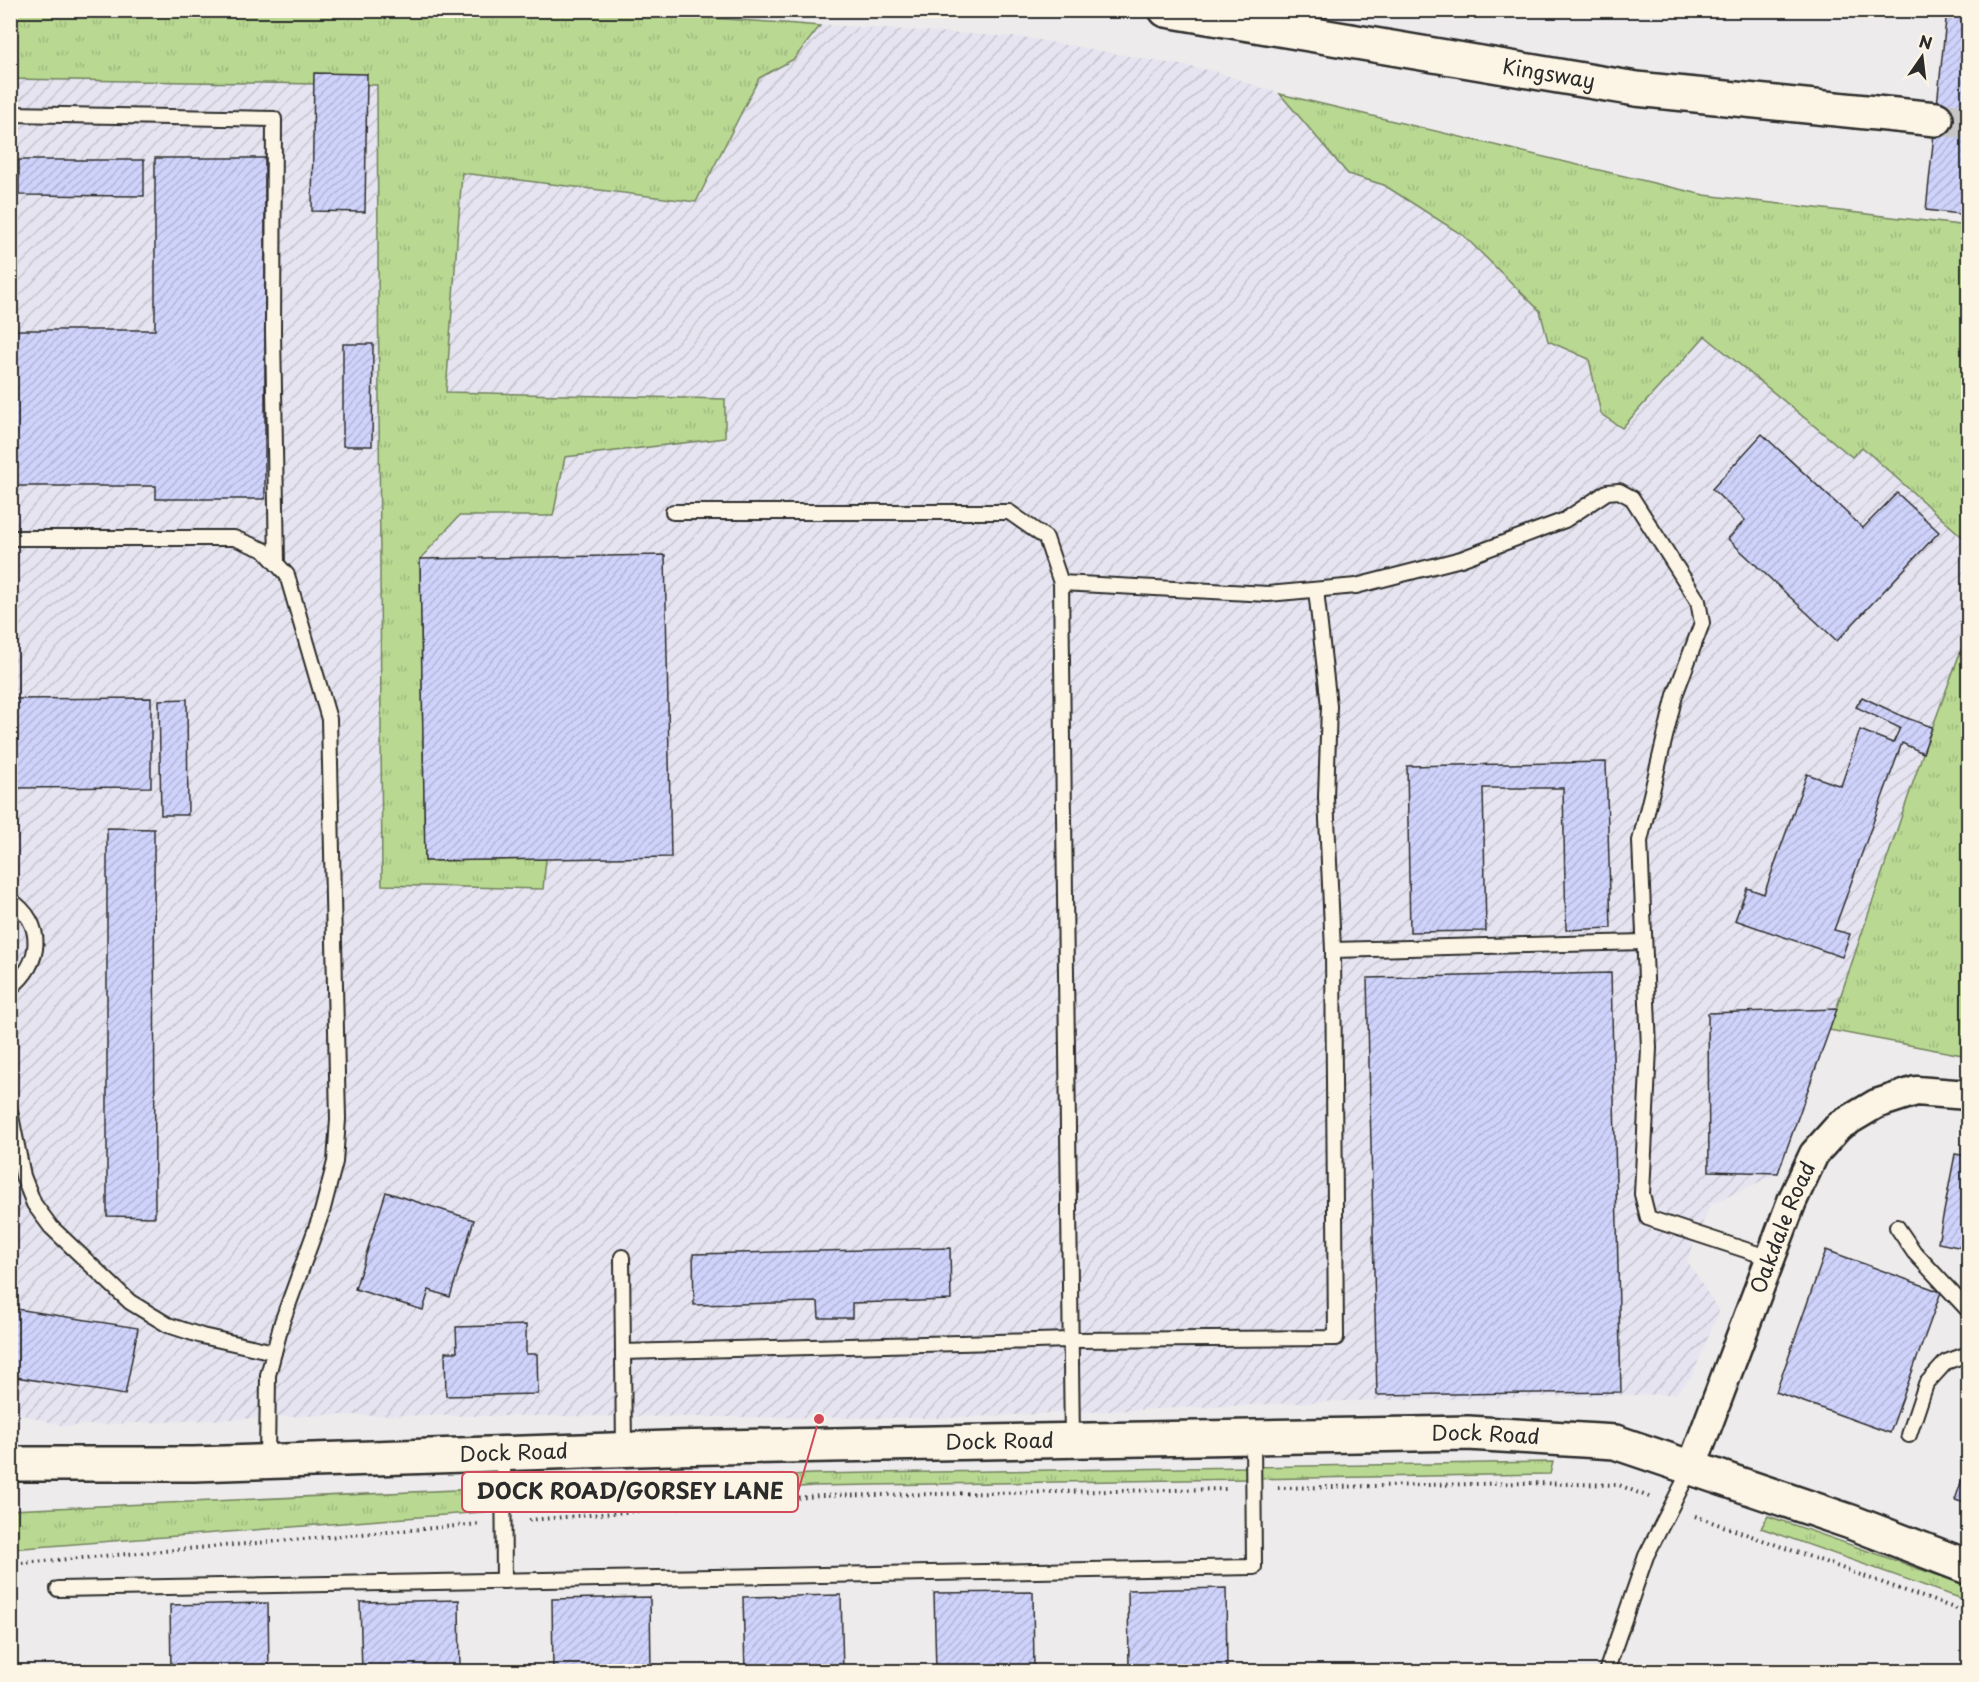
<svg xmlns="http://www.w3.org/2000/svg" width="1979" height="1682" font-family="'Playpen Sans',sans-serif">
<defs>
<pattern id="industrial-furrows" width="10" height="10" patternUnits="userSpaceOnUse" patternTransform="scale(1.5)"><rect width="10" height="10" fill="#e5e4f0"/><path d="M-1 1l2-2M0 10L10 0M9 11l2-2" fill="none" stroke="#c5c4ce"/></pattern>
<pattern id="grass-tufts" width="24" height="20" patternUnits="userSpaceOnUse" patternTransform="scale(1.5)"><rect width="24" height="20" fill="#b9d992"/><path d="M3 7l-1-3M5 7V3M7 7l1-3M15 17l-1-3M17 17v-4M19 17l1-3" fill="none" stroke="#9fba7e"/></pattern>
<pattern id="building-hatch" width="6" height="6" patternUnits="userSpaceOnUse" patternTransform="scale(1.5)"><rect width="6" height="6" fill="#cfd3fb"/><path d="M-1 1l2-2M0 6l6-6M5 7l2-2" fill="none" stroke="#b2b5d7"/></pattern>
</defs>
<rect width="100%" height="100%" fill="#eeebec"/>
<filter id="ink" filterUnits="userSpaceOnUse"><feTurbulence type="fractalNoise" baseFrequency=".0167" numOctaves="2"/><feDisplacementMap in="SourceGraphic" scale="12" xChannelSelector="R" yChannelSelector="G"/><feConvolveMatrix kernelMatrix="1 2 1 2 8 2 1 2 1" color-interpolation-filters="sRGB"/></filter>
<g filter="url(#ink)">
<path fill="url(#industrial-furrows)" d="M 11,11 L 484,11 L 734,19 L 1027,38 L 1214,71 L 1280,94 L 1704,195 L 1968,226 L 1968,631 L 1923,753 L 1837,1009 L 1778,1173 L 1710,1205 L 1687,1260 L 1719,1311 L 1692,1376 L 1675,1394 L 1341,1401 L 945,1418 L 327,1415 L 65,1426 L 11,1412 Z"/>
<g fill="url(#grass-tufts)" stroke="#72825e" stroke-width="1.5">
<path d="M 11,11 C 280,11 552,3 820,26 L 794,59 L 759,78 L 696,202 L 462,173 L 446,392 L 725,399 L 725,438 L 565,457 L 553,516 L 459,516 L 420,559 L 425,861 L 546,859 L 543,889 L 382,885 L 377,85 L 11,79 Z"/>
<path d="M 1280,94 L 1704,195 L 1968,226 L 1968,542 L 1862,447 L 1852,457 L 1705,336 L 1622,428 L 1601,414 L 1589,359 L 1548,341 L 1540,311 L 1464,236 L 1384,185 L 1348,174 Z"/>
<path d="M 1968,631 L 1968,1056 L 1829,1030 L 1923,753 Z"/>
<path d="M 1553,1462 L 1550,1474 L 813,1486 L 11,1549 L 10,1510 L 813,1474 Z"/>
<path d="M 1768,1516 L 1968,1586 L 1968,1601 L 1761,1528 Z"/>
</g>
<g fill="url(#building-hatch)" stroke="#2b2b2b" stroke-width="1.5">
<path d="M 1947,10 L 1968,10 L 1968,215 L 1926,210 Z"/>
<path d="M 314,73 L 367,74 L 365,212 L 312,211 Z"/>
<path d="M 155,158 L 265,158 L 265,499 L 156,499 L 156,486 L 10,486 L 10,330 L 155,330 Z"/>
<path d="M 19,160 L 144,160 L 144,196 L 19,195 Z"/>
<path d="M 343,344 L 373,344 L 372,446 L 343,446 Z"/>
<path d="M 1762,434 L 1863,528 L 1897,493 L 1939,532 L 1837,641 L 1728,539 L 1745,520 L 1712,489 Z"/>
<path d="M 665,555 L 671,857 L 425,861 L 420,559 Z"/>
<path d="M 1862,697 L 1904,717 L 1932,727 L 1923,753 L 1902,743 L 1834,930 L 1850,934 L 1842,957 L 1735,920 L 1747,888 L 1764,894 L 1807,774 L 1841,786 L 1860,730 L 1893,743 L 1900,728 L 1856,707 Z"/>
<path d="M 151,698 L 151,787 L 10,788 L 10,699 Z"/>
<path d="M 187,699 L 188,815 L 161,815 L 159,700 Z"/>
<path d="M 1606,762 L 1611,928 L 1566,930 L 1563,788 L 1483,788 L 1486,931 L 1410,932 L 1407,766 Z"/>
<path d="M 107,828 L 154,829 L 155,1217 L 107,1216 Z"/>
<path d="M 1611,973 L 1621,1392 L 1377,1395 L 1367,978 Z"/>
<path d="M 1837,1009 L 1778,1173 L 1709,1171 L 1708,1013 Z"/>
<path d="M 1955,1154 L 1968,1156 L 1968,1249 L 1938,1243 Z"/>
<path d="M 386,1192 L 474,1220 L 450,1297 L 429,1290 L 423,1310 L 355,1289 Z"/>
<path d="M 950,1248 L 951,1300 L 852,1303 L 852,1318 L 819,1318 L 818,1302 L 694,1305 L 693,1254 Z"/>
<path d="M 1826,1250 L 1941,1292 L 1890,1433 L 1776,1392 Z"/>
<path d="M 10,1308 L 138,1328 L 125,1395 L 10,1376 Z"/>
<path d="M 526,1325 L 526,1354 L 537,1354 L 538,1394 L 446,1396 L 445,1352 L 457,1352 L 456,1327 Z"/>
<path d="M 1968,1462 L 1968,1504 L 1955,1500 Z"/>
<path d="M 1226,1588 L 1227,1672 L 1129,1672 L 1128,1590 Z"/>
<path d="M 1033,1592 L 1034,1672 L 936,1672 L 934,1593 Z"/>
<path d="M 841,1595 L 843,1672 L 745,1672 L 743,1597 Z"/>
<path d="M 650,1597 L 651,1672 L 553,1672 L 552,1599 Z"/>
<path d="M 459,1600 L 460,1672 L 362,1672 L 360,1602 Z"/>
<path d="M 268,1603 L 269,1672 L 171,1672 L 170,1605 Z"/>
</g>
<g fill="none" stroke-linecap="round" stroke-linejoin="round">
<path stroke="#c7c5c5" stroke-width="33" stroke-dasharray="33 16" stroke-linecap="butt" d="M 1936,119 L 1968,122"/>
<defs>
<g id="lane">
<path d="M 10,114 L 274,119 L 273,332 L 277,564"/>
<path d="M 673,512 L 1009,512 L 1046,538 L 1061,583 L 1072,1440"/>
<path d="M 10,538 L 234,538 L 264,550 L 287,575 L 329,719 L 338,1119 L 335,1162 L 322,1212 L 282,1322 L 268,1375 L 267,1461"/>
<path d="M 1061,583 L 1268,594 L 1356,586 L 1461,559 L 1538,530 L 1565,520 L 1607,492 L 1619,491 L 1632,498 L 1698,601 L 1702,623 L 1675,695 L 1640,841 L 1649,1048 L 1642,1194 L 1648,1218 L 1770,1258"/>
<path d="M 10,900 C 46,923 42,964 10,988"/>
<path d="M 1333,950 L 1644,942"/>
<path d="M 10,1111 L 23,1176 L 34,1204 L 51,1227 L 130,1302 L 168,1325 L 202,1336 L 274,1352"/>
<path d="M 1897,1227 L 1914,1252 L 1968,1310"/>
<path d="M 622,1257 L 624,1449"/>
<path d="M 623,1352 L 1070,1340 L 1336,1338 L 1333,950 L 1326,797 L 1329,706 L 1316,590"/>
<path d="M 1909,1435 L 1926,1384 L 1946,1362 L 1968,1354"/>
<path d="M 503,1453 L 504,1581"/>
<path d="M 58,1589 L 1254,1567 L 1253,1436"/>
<path d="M 1606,1672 L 1646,1556 L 1691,1468"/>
</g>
<g id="street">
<path id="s1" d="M 1692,1466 L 1792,1201 L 1814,1154 L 1839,1126 L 1876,1104 L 1916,1091 L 1968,1095"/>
</g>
<g id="highway">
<path id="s2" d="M 1166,10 L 1636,89 L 1936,119"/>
<path id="s3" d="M 10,1464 L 194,1464 L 669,1448 L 1468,1433 L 1615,1442 L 1851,1522 L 1968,1567"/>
</g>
</defs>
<use href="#lane" stroke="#2b2b2b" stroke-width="18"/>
<use href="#street" stroke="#2b2b2b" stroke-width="33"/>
<use href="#highway" stroke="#2b2b2b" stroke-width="38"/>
<g stroke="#2b2b2b" stroke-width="4" stroke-dasharray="1.5 4.5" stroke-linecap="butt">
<path d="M 1278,1488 L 1527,1483 L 1619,1485 L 1649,1497"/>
<path d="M 1695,1516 L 1968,1613"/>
<path d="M 529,1520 L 818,1496 L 1229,1489"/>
<path d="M 10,1564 L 480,1524"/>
</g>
<use href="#lane" stroke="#fcf5e5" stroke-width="14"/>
<use href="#street" stroke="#fcf5e5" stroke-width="28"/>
<use href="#highway" stroke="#fcf5e5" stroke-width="33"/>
</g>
</g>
<g text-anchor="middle" stroke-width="4.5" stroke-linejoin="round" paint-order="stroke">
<g font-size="21" fill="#2b2b2b" stroke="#fcf5e5">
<text dy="7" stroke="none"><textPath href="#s2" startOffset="388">Kingsway</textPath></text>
<text dy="7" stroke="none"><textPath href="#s1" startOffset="255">Oakdale Road</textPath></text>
<text dy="7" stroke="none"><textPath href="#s3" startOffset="1476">Dock Road</textPath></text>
<text dy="7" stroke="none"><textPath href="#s3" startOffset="990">Dock Road</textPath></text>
<text dy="7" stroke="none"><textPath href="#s3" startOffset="504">Dock Road</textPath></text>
</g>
</g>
<path fill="none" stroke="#d1495b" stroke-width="2" d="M819 1419L798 1492"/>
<circle fill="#d1495b" stroke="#fcf5e5" stroke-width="2" cx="819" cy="1419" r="6"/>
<rect fill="#fcf5e5" stroke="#d1495b" stroke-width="2" x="462" y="1472" width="336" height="40" rx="6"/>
<g font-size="22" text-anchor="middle" font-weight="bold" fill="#2b2b2b">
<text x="630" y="1499">DOCK ROAD/GORSEY LANE</text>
</g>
<rect width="1979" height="1682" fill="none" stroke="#fcf5e5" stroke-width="36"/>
<rect x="18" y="18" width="1943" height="1646" fill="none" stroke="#2b2b2b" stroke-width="2" filter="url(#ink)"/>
<g transform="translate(1922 57) rotate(14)" stroke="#fcf5e5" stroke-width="4.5" paint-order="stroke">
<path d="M0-4.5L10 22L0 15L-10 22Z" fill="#2b2b2b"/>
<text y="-9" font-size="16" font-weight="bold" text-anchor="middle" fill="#2b2b2b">N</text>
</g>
</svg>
